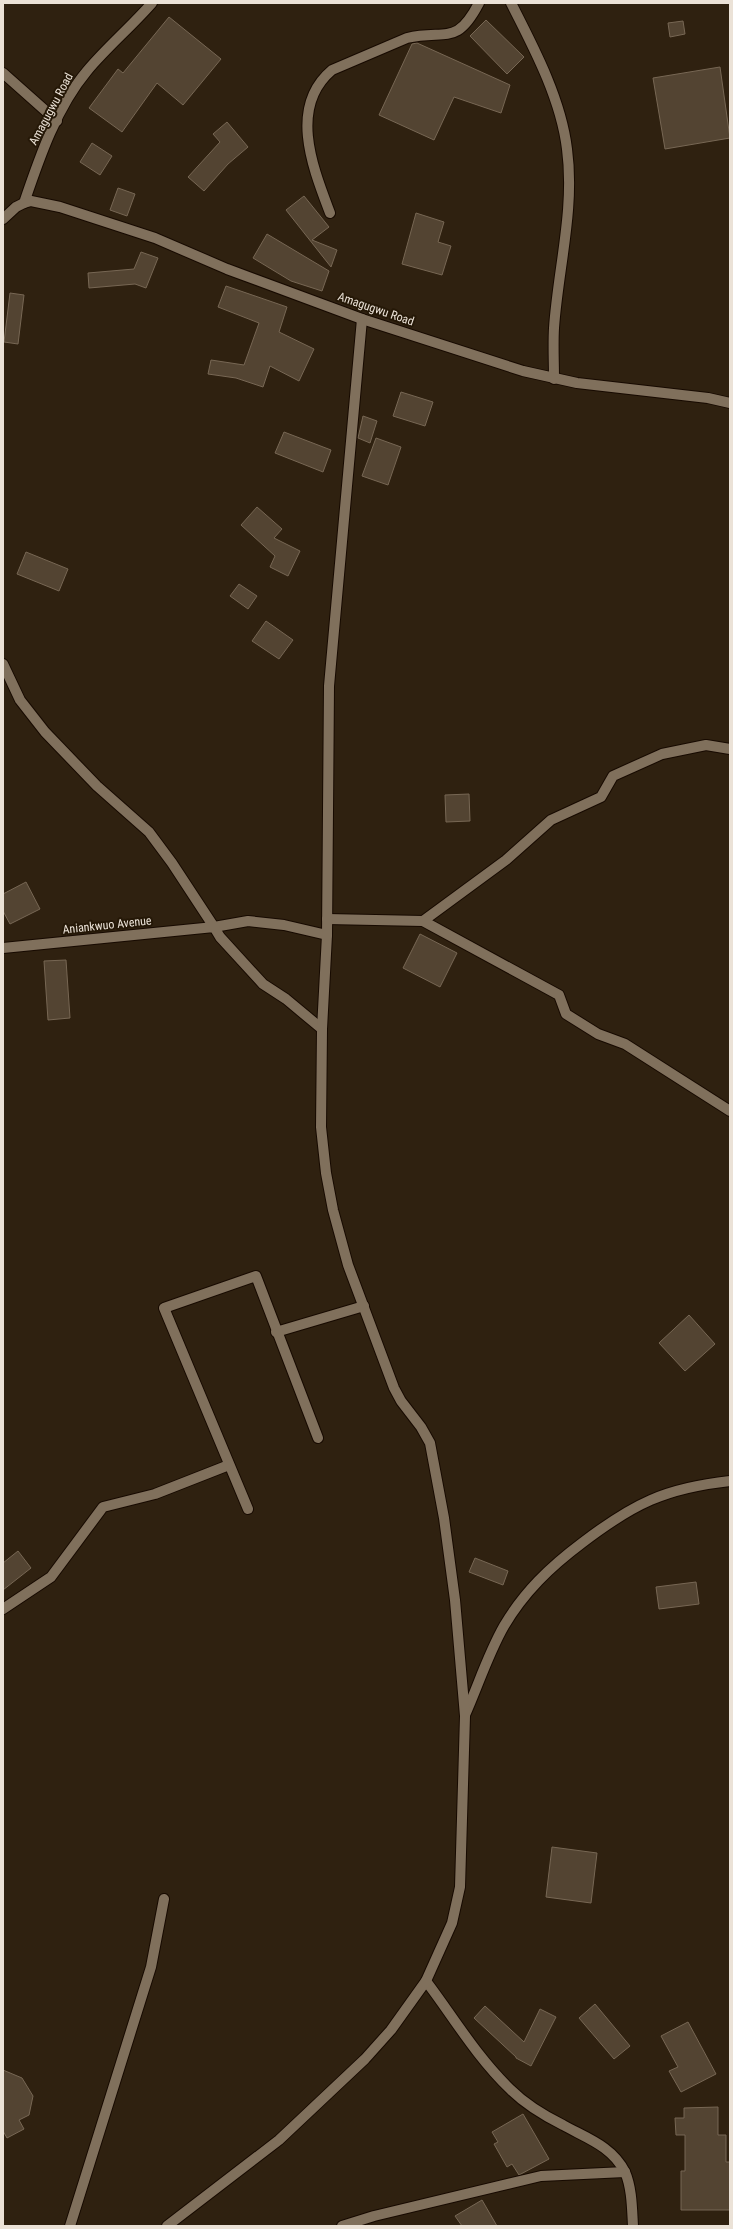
<svg xmlns="http://www.w3.org/2000/svg" width="733" height="2229" font-family="'Roboto Condensed',sans-serif">
<rect width="100%" height="100%" fill="#2f2110"/>
<g fill="#534432" stroke="#776754">
<path d="M 169,17 L 221,59 L 183,105 L 157,83 L 122,132 L 89,108 L 118,69 L 123,73 Z"/>
<path d="M 486,20 L 524,57 L 507,74 L 470,36 Z"/>
<path d="M 683,21 L 685,34 L 670,37 L 668,23 Z"/>
<path d="M 417,43 L 510,85 L 501,113 L 454,97 L 434,140 L 379,115 L 412,44 Z"/>
<path d="M 720,67 L 730,138 L 665,149 L 653,78 Z"/>
<path d="M 227,122 L 248,147 L 228,164 L 204,191 L 188,177 L 220,142 L 213,134 Z"/>
<path d="M 92,143 L 112,156 L 100,175 L 80,162 Z"/>
<path d="M 118,188 L 135,194 L 127,216 L 110,210 Z"/>
<path d="M 304,196 L 329,227 L 312,240 L 337,250 L 331,267 L 286,210 Z"/>
<path d="M 416,213 L 444,222 L 438,242 L 451,246 L 442,275 L 402,264 Z"/>
<path d="M 267,234 L 329,271 L 322,291 L 291,281 L 253,258 Z"/>
<path d="M 141,252 L 158,258 L 146,288 L 135,284 L 89,288 L 88,273 L 134,269 Z"/>
<path d="M 226,286 L 287,307 L 279,332 L 314,349 L 299,381 L 270,366 L 263,387 L 236,378 L 208,374 L 211,360 L 244,365 L 259,323 L 218,307 Z"/>
<path d="M 10,293 L 24,295 L 18,344 L 4,342 Z"/>
<path d="M 401,392 L 433,402 L 425,426 L 393,416 Z"/>
<path d="M 363,416 L 377,421 L 370,443 L 358,438 Z"/>
<path d="M 284,432 L 331,450 L 323,472 L 275,453 Z"/>
<path d="M 376,438 L 401,447 L 388,485 L 362,476 Z"/>
<path d="M 257,507 L 282,529 L 274,538 L 300,551 L 288,576 L 270,567 L 275,556 L 241,525 Z"/>
<path d="M 26,552 L 68,569 L 59,591 L 17,574 Z"/>
<path d="M 239,584 L 257,596 L 248,609 L 230,596 Z"/>
<path d="M 266,621 L 293,640 L 279,659 L 252,641 Z"/>
<path d="M 469,794 L 470,821 L 446,822 L 445,795 Z"/>
<path d="M 26,882 L 40,909 L 10,924 L 3,911 L 3,894 Z"/>
<path d="M 420,934 L 457,953 L 440,987 L 403,968 Z"/>
<path d="M 66,960 L 70,1018 L 48,1020 L 44,961 Z"/>
<path d="M 689,1315 L 715,1344 L 685,1371 L 659,1343 Z"/>
<path d="M 18,1551 L 31,1568 L 3,1590 L 3,1563 Z"/>
<path d="M 475,1558 L 508,1571 L 503,1585 L 469,1572 Z"/>
<path d="M 696,1582 L 699,1604 L 659,1609 L 656,1587 Z"/>
<path d="M 552,1847 L 597,1853 L 591,1903 L 546,1897 Z"/>
<path d="M 595,2004 L 630,2046 L 614,2059 L 579,2018 Z"/>
<path d="M 485,2006 L 524,2042 L 540,2009 L 556,2017 L 531,2066 L 516,2058 L 516,2057 L 474,2018 Z"/>
<path d="M 688,2022 L 716,2074 L 681,2092 L 669,2071 L 678,2067 L 661,2036 Z"/>
<path d="M 3,2070 L 22,2078 L 33,2096 L 29,2115 L 19,2120 L 24,2129 L 7,2138 L 3,2131 Z"/>
<path d="M 718,2107 L 718,2135 L 726,2135 L 726,2162 L 730,2162 L 730,2210 L 681,2210 L 681,2171 L 685,2171 L 685,2135 L 676,2135 L 675,2118 L 684,2118 L 684,2108 Z"/>
<path d="M 523,2114 L 549,2159 L 519,2175 L 512,2164 L 507,2167 L 494,2144 L 498,2142 L 492,2132 Z"/>
<path d="M 482,2200 L 497,2226 L 462,2226 L 455,2216 Z"/>
</g>
<g fill="none" stroke-linecap="round" stroke-linejoin="round">
<defs>
<g id="street">
<path d="M 511,3 C 534,48 561,99 567,149 C 575,209 558,269 554,328 C 553,345 554,362 554,379"/>
<path d="M 3,73 L 57,121"/>
<path d="M 24,203 C 39,159 56,108 87,71 C 107,47 131,27 152,3"/>
<path d="M 330,213 C 313,168 288,107 332,70 L 407,38 C 446,29 456,47 479,3"/>
<path d="M 3,219 L 16,207 L 24,203 L 31,201 L 60,207 L 155,238 L 227,269 L 362,319 L 523,371 L 577,383 L 708,398 L 730,403"/>
<path d="M 3,664 L 20,700 L 45,732 L 97,786 L 149,832 L 172,863 L 214,927 L 248,921 L 284,925 L 327,935"/>
<path d="M 327,919 L 423,921 L 506,860 L 551,820 L 601,797 L 613,776 L 662,754 L 706,745 L 730,749"/>
<path d="M 423,921 L 559,995 L 566,1014 L 598,1034 L 625,1044 L 730,1111"/>
<path d="M 3,948 L 214,927 L 220,937 L 263,984 L 286,999 L 322,1029"/>
<path d="M 276,1332 L 364,1306"/>
<path d="M 248,1509 L 164,1308 L 256,1276 L 318,1438"/>
<path d="M 3,1609 L 51,1577 L 103,1507 L 155,1494 L 229,1465"/>
<path d="M 465,1715 C 478,1686 488,1654 504,1626 C 524,1592 550,1567 582,1543 C 633,1504 665,1488 730,1481"/>
<path d="M 426,1981 C 454,2018 476,2056 510,2089 C 525,2104 545,2116 563,2125 C 586,2138 612,2146 625,2172 C 632,2188 632,2209 633,2226"/>
<path d="M 70,2226 L 151,1967 L 164,1899"/>
<path d="M 167,2226 L 279,2140 L 365,2059 L 391,2030 L 426,1981 L 452,1923 L 460,1887 L 465,1716 L 455,1600 L 444,1518 L 430,1443 L 421,1427 L 401,1401 L 394,1388 L 348,1265 L 333,1210 L 326,1173 L 321,1127 L 322,1029 L 327,935 L 329,686 L 362,319"/>
<path d="M 342,2226 L 374,2216 L 541,2176 L 625,2172"/>
</g>
</defs>
<use href="#street" stroke="#170a00" stroke-width="12"/>
<use href="#street" stroke="#80705c" stroke-width="10"/>
</g>
<g text-anchor="middle" stroke-width="4" stroke-linejoin="round" paint-order="stroke">
<g font-size="12" fill="#ebe2d7" stroke="#251807">
<text transform="translate(51 109) rotate(-62)" y="4">Amagugwu Road</text>
<text transform="translate(376 309) rotate(19)" y="4">Amagugwu Road</text>
<text transform="translate(107 925) rotate(-6)" y="4">Aniankwuo Avenue</text>
</g>
</g>
<rect width="733" height="2229" fill="none" stroke="#ebe2d7" stroke-width="8"/>
</svg>
